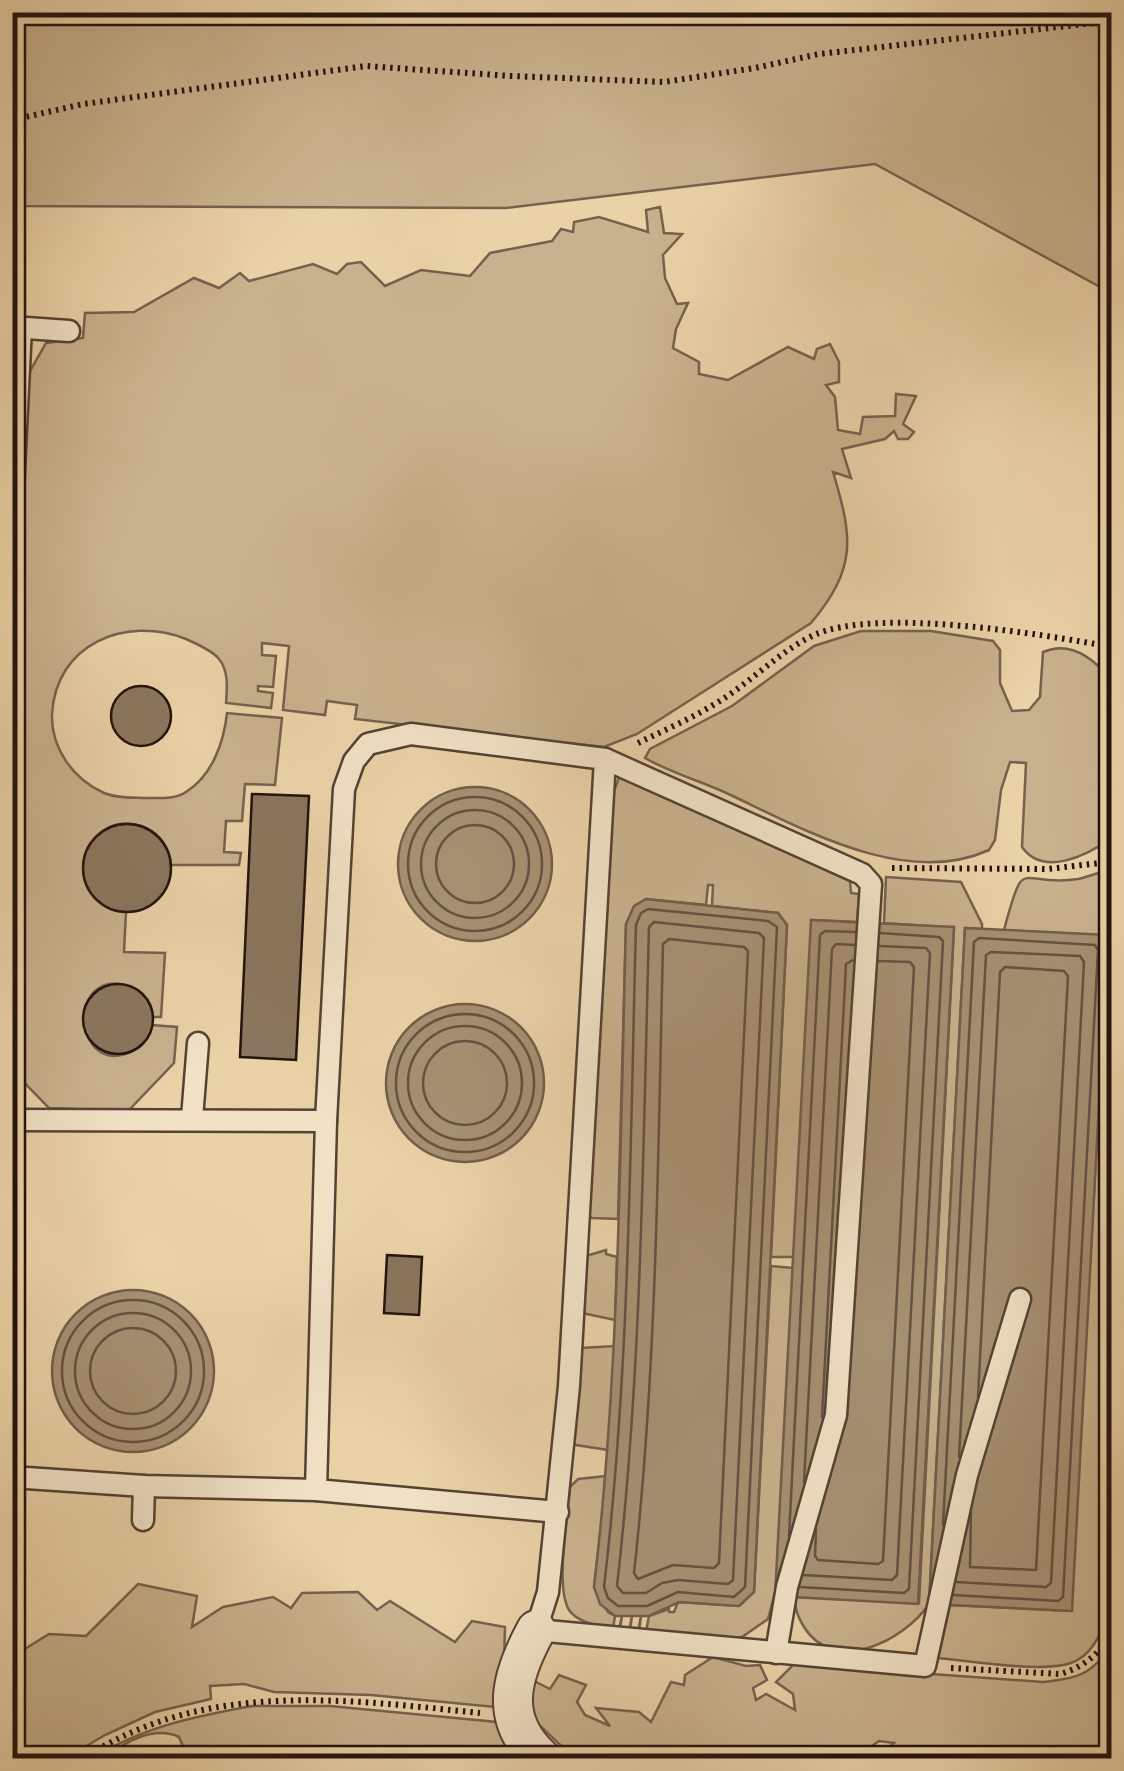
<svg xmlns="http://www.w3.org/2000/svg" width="1124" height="1771" font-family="Cardo,serif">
<rect width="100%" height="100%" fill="#ead2a7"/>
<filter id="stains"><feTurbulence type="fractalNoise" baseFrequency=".002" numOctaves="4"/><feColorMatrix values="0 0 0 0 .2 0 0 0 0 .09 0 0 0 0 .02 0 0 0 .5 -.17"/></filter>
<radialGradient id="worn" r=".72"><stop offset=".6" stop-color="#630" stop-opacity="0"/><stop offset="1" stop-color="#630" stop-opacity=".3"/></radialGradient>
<g fill="#c8b28d" stroke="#74624e" stroke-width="2.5">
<path d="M 13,12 L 1111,13 L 1111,293 L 875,164 L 505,208 L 13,206 Z"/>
<path d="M 660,207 L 664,233 L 682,234 L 663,255 L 665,278 L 677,304 L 688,303 L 676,329 L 673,348 L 699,362 L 699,374 L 728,380 L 788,347 L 814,359 L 817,349 L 830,344 L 839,362 L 839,382 L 826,385 L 835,397 L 838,430 L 860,434 L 863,417 L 895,416 L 896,394 L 916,396 L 903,424 L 914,432 L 908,439 L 898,439 L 894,431 L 885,439 L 842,449 L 851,478 L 833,472 C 853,538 857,568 811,623 L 637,734 L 604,747 L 355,719 L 357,705 L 327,701 L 325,715 L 283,710 L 289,646 L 262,643 L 262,655 L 276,656 L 273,687 L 258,686 L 258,691 L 273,693 L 271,708 L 226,703 C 227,689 229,671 219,659 C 213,651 195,643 186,639 C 126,615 55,644 52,715 C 51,748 73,779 104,793 C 118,799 135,797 149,798 C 161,798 176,799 186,792 C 213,775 224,741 227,713 L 282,718 L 275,785 L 245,784 L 242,821 L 226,821 L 224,852 L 241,853 L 239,865 L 171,865 C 169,849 161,835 146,828 C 86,802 53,899 126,912 L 124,952 L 165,953 L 161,1017 L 153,1017 C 150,1003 144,992 131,987 C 63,961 73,1092 141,1046 L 152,1025 L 177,1027 L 174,1063 L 128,1111 L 49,1108 L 13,1071 L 13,734 L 29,373 L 46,343 L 83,338 L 85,313 L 134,312 L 194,278 L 219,288 L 240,273 L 249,281 L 313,264 L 337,274 L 347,264 L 361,262 L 385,286 L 421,270 L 470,276 L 490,253 L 552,241 L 561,229 L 573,232 L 574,222 L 599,217 L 648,232 L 646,210 Z"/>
<path d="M 861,631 L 931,631 L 993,641 L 1000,650 L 1000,683 L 1012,711 L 1029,710 L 1040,697 L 1043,652 C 1071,640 1095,660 1111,680 L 1110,839 C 1086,856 1043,877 1022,847 L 1026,763 L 1010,762 L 1001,790 L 995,840 L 989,850 C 904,889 798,826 722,791 C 697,780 667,771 645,758 L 650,749 L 732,706 L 814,646 Z"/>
<path d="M 624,777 L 850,881 L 851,893 L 859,894 L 857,922 L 812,920 L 794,1257 L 771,1257 L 787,925 L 778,913 L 712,906 L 713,885 L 708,885 L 706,905 L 646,899 L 626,924 L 618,1219 L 592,1218 L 587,1214 L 612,796 L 619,778 Z"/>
<path d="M 1109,871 L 1112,872 L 1109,1607 C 1104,1628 1094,1655 1071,1663 C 1042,1673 971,1661 938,1658 L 950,1605 L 1071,1611 L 1108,936 L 1004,930 C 1025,851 1018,888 1078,879 C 1088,877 1098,872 1109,871 Z"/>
<path d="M 886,877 L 961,882 L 982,924 L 982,929 L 965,928 L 929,1604 C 904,1641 835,1676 804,1627 C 798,1617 794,1608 796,1597 L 919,1603 L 954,928 L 884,923 Z"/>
<path d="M 606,1250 L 606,1254 L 617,1257 L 615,1320 L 582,1313 L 586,1256 Z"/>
<path d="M 771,1266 L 793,1268 L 804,1485 L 768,1619 L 742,1637 L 726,1640 C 694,1637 586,1637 569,1610 C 555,1587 568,1515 570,1487 L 578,1479 L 607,1476 L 594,1587 L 608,1612 L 615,1616 L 613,1629 L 619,1629 L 622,1616 L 620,1629 L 629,1630 L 632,1616 L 630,1630 L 638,1631 L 641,1616 L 639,1631 L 646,1632 L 649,1616 L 669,1609 L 669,1612 L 674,1612 L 678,1602 L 739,1606 L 754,1592 Z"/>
<path d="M 615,1346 L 608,1450 L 576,1445 L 573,1442 L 581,1348 Z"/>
<path d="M 138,1584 L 197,1596 L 192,1627 L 223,1607 L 273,1597 L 291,1608 L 302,1593 L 358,1592 L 377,1610 L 390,1601 L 455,1642 L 472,1621 L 505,1627 L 503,1699 L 495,1707 L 371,1695 L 274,1692 L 244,1684 L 210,1686 L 211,1699 L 155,1712 L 105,1735 L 66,1758 L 13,1758 L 12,1657 L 49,1634 L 86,1636 Z"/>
<path d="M 1111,1643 L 1111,1758 L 884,1758 L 881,1756 L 894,1743 L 879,1741 L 872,1746 L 877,1758 L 578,1758 C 559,1748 549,1731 530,1718 L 532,1680 L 550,1689 L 559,1675 L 586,1685 L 577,1702 L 585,1715 L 610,1726 L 596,1708 L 639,1712 L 651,1722 L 671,1682 L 684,1685 L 685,1675 L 713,1657 L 746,1666 L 760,1665 L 767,1680 L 753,1688 L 756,1700 L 766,1694 L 795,1710 L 793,1694 L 776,1682 L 794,1664 L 1043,1682 C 1077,1678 1094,1675 1111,1643 Z"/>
<path d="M 252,1706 L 330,1706 L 497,1722 L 502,1726 L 505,1743 L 518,1758 L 188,1758 L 179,1737 C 153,1725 125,1743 102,1758 L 94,1758 C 141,1727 197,1716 252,1706 Z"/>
</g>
<g fill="#a69173" stroke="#715f4b" stroke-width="2.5">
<circle cx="475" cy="864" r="77"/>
<path d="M 646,899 L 778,913 L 787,925 L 754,1592 L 739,1606 L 679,1602 L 649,1616 L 615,1616 L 600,1604 L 594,1587 C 620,1367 620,1145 626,924 L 634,906 Z"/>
<path d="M 811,920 L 954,927 L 918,1604 L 775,1596 Z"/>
<path d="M 965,928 L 1108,935 L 1072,1611 L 929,1604 Z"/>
<circle cx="465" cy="1083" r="79"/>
<circle cx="133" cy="1371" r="81"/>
</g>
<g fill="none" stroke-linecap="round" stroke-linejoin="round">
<g stroke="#645240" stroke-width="2.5">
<circle cx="475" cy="864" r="67"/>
<circle cx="475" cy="864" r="54"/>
<circle cx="475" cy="864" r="39"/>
<path d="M 648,909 L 768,921 L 777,927 L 745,1587 L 734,1597 L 678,1592 L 647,1606 L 618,1606 L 608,1598 L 604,1587 C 630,1367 630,1146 636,925 L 641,913 Z"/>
<path d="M 654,922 L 759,933 L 764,938 L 733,1580 L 728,1584 L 678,1580 L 662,1583 L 646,1593 L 623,1593 L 617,1586 C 642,1368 643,1147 649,927 Z"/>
<path d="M 669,939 L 744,947 L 748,951 L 719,1563 L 714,1568 L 673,1565 L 638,1579 L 634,1573 C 657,1365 658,1154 663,944 Z"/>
<circle cx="465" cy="1083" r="69"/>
<circle cx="465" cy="1083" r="57"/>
<circle cx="465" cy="1083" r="42"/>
<circle cx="133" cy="1371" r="71"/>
<circle cx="133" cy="1371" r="58"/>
<circle cx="133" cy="1371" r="43"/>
<path d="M 822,1417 L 846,964 L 853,960"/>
<path d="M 804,1482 L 832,949 L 836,944 L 854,945"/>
<path d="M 971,1513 L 970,1567 L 1036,1570 L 1068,976 L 1064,971 L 1005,967 L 1000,972 L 978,1397"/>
<path d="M 943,1525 L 974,942 L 979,938 L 1095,945 L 1098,950 L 1063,1597 L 1058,1601 L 953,1595"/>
<path d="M 816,1529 L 815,1556 L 818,1560 L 878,1564 L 883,1561 L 914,967 L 910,962 L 878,961"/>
<path d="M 789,1536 L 820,935 L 825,931 L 855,932"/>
<path d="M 803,1575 L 892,1580 L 897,1575 L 930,953 L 926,948 L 879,946"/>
<path d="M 956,1582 L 1046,1587 L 1051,1583 L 1084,962 L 1080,956 L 991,952 L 986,955 L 959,1457"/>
<path d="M 800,1587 L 904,1593 L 909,1589 L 943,941 L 939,937 L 880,933"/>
</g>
</g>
<g fill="#8a765e" stroke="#21130e" stroke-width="2.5">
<circle cx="141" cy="716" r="30"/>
<path d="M 252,794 L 309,796 L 296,1060 L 240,1057 Z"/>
<circle cx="127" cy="868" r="44"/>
<circle cx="118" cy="1019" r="35"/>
<path d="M 387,1255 L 422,1257 L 419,1315 L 384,1313 Z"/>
</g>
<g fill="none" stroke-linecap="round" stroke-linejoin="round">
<defs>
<g id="lane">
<path d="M 12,327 L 69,331"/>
<path d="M 12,510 L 21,328"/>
<path d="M 605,759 L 862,874 L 871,884 L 836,1415 L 787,1587 L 776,1653"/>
<path d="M 192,1118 L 198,1043"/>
<path d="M 12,1120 L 326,1121"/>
<path d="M 12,1477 L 144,1486 L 316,1490 L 558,1512"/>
<path d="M 316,1490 L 326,1121 L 344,789 L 354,761 L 368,744 L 411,734 L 605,759 L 569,1386 L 548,1592 L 536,1630 L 925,1666 L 967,1475 L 1020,1299"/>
<path d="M 143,1520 L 144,1486"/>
</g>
<path id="street" d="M 536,1630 C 511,1676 498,1719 541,1758"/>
</defs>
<use href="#lane" stroke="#534334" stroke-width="25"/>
<use href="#street" stroke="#534334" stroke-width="42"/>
<g stroke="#21130e" stroke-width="6" stroke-dasharray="2.5 5" stroke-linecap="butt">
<path d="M 12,120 L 83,104 L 366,66 L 511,76 L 664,82 L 755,68 L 819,54 L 1112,21"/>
<path d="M 638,743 C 667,729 699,715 726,697 C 756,677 782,650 814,635 C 877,607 1041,634 1112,647"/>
<path d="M 892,868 L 1048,869 L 1100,863 L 1112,853"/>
<path d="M 951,1668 L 1060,1674 C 1084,1667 1104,1652 1112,1627"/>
<path d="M 84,1758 C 204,1680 344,1699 480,1713"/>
</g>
<use href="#lane" stroke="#f1e2c6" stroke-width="20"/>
<use href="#street" stroke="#f1e2c6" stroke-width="38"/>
</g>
<rect width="1124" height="1771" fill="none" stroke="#ead2a7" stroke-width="50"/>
<rect x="15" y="15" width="1094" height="1741" fill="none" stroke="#21130e" stroke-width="5"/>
<rect x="25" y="25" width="1074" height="1721" fill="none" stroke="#21130e" stroke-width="2.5"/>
<rect width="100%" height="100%" filter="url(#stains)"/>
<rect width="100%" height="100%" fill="url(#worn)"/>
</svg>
